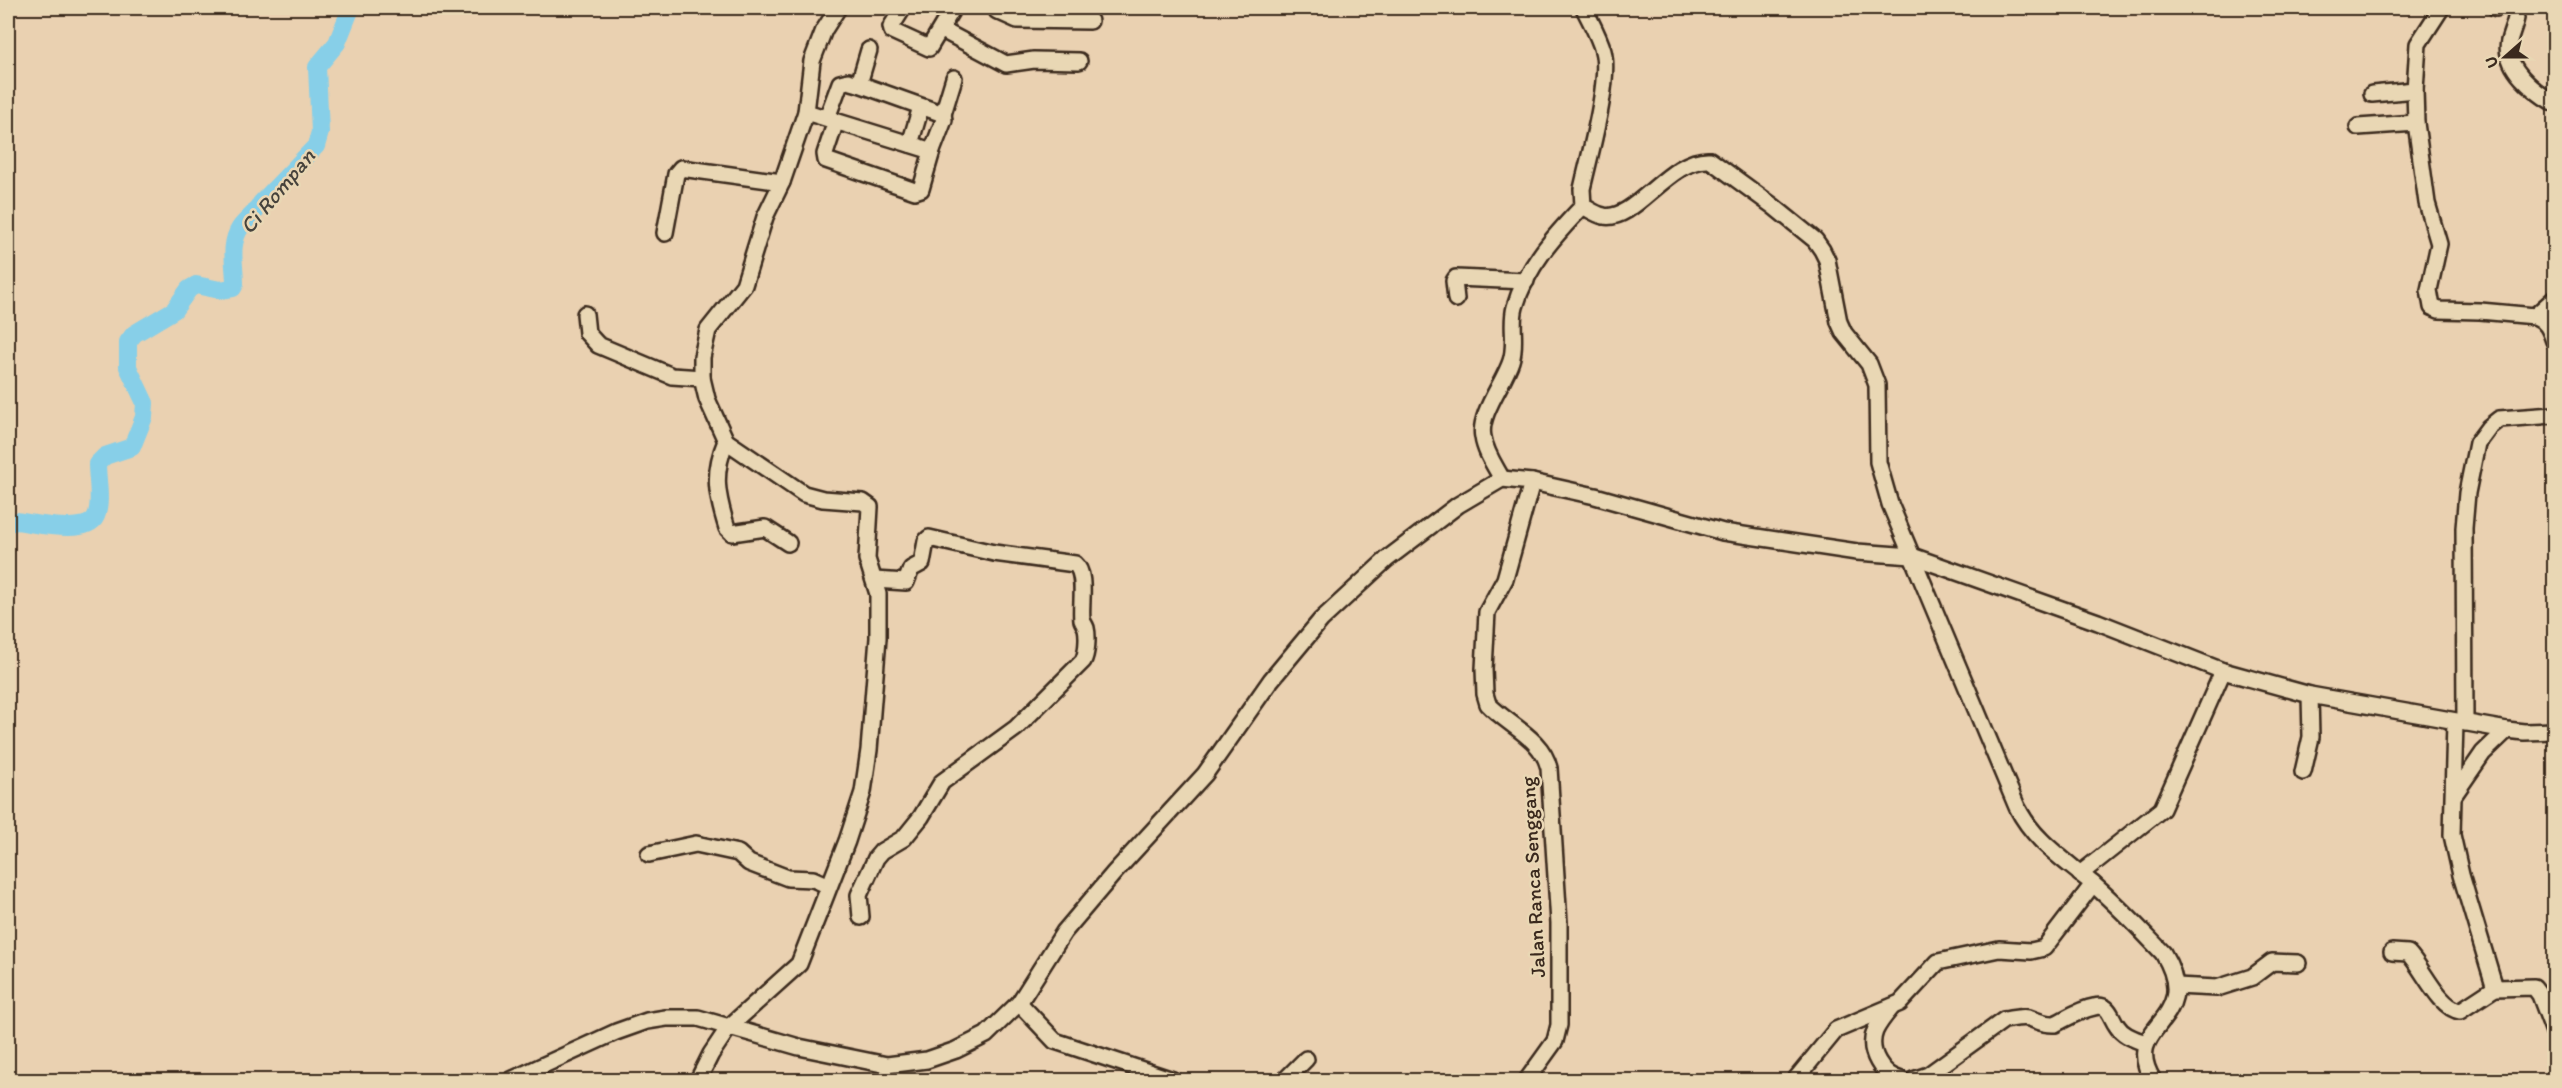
<svg xmlns="http://www.w3.org/2000/svg" width="2562" height="1088" font-family="Itim,sans-serif">
<rect width="100%" height="100%" fill="#ead1b1"/>
<filter id="ink" filterUnits="userSpaceOnUse"><feTurbulence type="fractalNoise" baseFrequency=".0167" numOctaves="2"/><feDisplacementMap in="SourceGraphic" scale="12" xChannelSelector="R" yChannelSelector="G"/><feConvolveMatrix kernelMatrix="1 2 1 2 8 2 1 2 1" color-interpolation-filters="sRGB"/></filter>
<g filter="url(#ink)">
<g fill="none" stroke-linecap="round" stroke-linejoin="round">
<path stroke="#87cfe8" stroke-width="18" d="M 8,523 L 16,521 C 34,523 87,536 96,516 C 102,502 97,479 97,464 L 105,456 L 132,447 L 144,417 L 145,403 L 128,367 L 128,342 L 134,334 L 174,310 L 189,289 L 196,285 L 220,290 L 233,288 L 235,284 C 235,265 229,245 240,228 C 247,218 256,214 261,203 L 316,146 L 320,132 L 317,67 L 337,43 L 351,8"/>
<defs>
<g id="minor">
<path d="M 903,8 L 891,27 L 892,31 L 929,48 L 953,8"/>
<path d="M 1584,8 C 1590,21 1599,36 1603,51 C 1611,80 1589,157 1582,189 L 1583,206 C 1590,210 1597,215 1604,216 C 1635,222 1670,157 1710,160 L 1773,206 L 1815,240 L 1822,250 L 1827,260 L 1839,322 L 1844,333 L 1869,364 L 1877,385 L 1878,462 L 1890,504 L 2017,807 C 2033,839 2059,856 2087,879 C 2114,901 2139,928 2163,953 C 2206,1024 2118,1023 2153,1080"/>
<path d="M 2496,8 L 2497,8"/>
<path d="M 2440,10 L 2418,44 L 2415,90 L 2416,123 L 2427,203 L 2439,244 L 2429,290 L 2432,307 L 2439,310 L 2480,311 L 2535,316"/>
<path d="M 997,11 L 1017,20 L 1090,21"/>
<path d="M 2516,18 C 2514,27 2511,33 2509,41 C 2503,68 2535,92 2554,103"/>
<path d="M 942,30 L 1006,64 L 1034,60 L 1079,61"/>
<path d="M 859,84 L 869,50"/>
<path d="M 2372,94 L 2415,90"/>
<path d="M 806,112 L 932,151 L 921,189 L 915,191 L 826,160 L 825,154 L 836,121"/>
<path d="M 943,114 L 954,78"/>
<path d="M 827,118 L 840,83 L 848,81 L 859,84 L 943,114 L 944,120 L 932,151"/>
<path d="M 2358,127 L 2416,123"/>
<path d="M 910,144 L 921,107"/>
<path d="M 665,233 L 676,174 L 681,168 L 782,182"/>
<path d="M 1456,299 L 1454,281 L 1456,278 L 1526,281"/>
<path d="M 2554,299 L 2535,316 C 2547,321 2550,329 2554,341"/>
<path d="M 585,314 L 587,333 L 598,345 L 672,376 L 702,378"/>
<path d="M 726,441 C 712,474 717,496 727,528 L 732,533 L 765,528 L 788,543"/>
<path d="M 1502,479 C 1495,466 1485,452 1483,437 C 1478,415 1504,383 1511,361 C 1517,343 1510,325 1515,307 C 1526,267 1555,235 1583,206"/>
<path d="M 2455,722 L 2452,835 L 2461,875 L 2495,988 L 2534,987 L 2540,995 L 2554,1032"/>
<path d="M 2465,723 L 2464,528 L 2467,493 L 2477,443 L 2489,427 L 2499,419 L 2554,415"/>
<path d="M 2303,772 L 2311,737 L 2310,695"/>
<path d="M 2454,795 L 2483,753 L 2507,730"/>
<path d="M 649,854 L 696,844 L 738,853 L 749,863 L 788,878 L 813,879 L 829,886"/>
<path d="M 2080,874 L 2162,809 L 2223,671"/>
<path d="M 861,917 L 859,895 L 876,858 L 882,851 L 904,838 L 921,817 L 942,782 L 1016,728 L 1083,661 C 1087,654 1088,636 1086,628 C 1085,625 1083,623 1082,620 C 1080,605 1087,574 1075,564 L 994,553 L 929,538 L 926,541 L 922,563 L 911,569 L 906,582 L 874,580"/>
<path d="M 2392,952 L 2408,953 C 2423,968 2439,1008 2460,1011 L 2495,988"/>
<path d="M 2176,986 L 2217,988 L 2252,977 L 2272,962 L 2298,963"/>
<path d="M 1019,1003 L 1055,1041 L 1173,1080"/>
<path d="M 1892,1007 C 1886,1014 1879,1022 1875,1031 C 1867,1051 1882,1076 1902,1080"/>
<path d="M 511,1080 L 616,1032 L 647,1021 L 666,1018 L 698,1018 L 799,1047 L 887,1065 L 927,1060 L 956,1050 L 986,1035 L 1019,1003 L 1064,932 L 1114,873 L 1205,774 L 1271,680 L 1321,620 L 1387,559 L 1458,505 L 1502,479 L 1532,482 L 1595,496 L 1723,532 L 1857,552 L 1912,556 L 2098,622 L 2223,671 L 2310,695 L 2507,730 L 2524,732 L 2554,731"/>
<path d="M 698,1080 L 711,1054 L 729,1027 L 799,964 L 847,841 L 863,792 L 869,750 L 878,638 L 878,594 L 867,559 L 870,507 L 863,502 L 823,499 L 804,494 L 726,441 L 707,399 L 702,378 L 702,357 L 708,330 L 744,285 L 765,217 L 782,182 L 806,112 L 812,61 L 824,30 L 838,8"/>
<path d="M 1285,1080 L 1306,1059"/>
<path d="M 1527,1080 L 1555,1041 L 1559,1025 L 1559,923 L 1549,768 C 1542,738 1509,726 1488,704 L 1485,694 L 1484,669 L 1487,612 L 1505,579 L 1532,482"/>
<path d="M 1795,1080 L 1836,1030 L 1900,1003 L 1938,962 L 1999,949 L 2031,951 L 2044,948 L 2093,884"/>
<path d="M 1913,1080 L 1928,1075 L 2004,1020 C 2012,1019 2021,1016 2029,1018 C 2038,1021 2045,1025 2055,1024 C 2067,1018 2081,1009 2094,1007 C 2110,1003 2110,1017 2117,1026 C 2123,1036 2135,1039 2145,1043"/>
</g>
</defs>
<use href="#minor" stroke="#3b2a1e" stroke-width="20"/>
<use href="#minor" stroke="#e9d7b4" stroke-width="15"/>
</g>
</g>
<g text-anchor="middle" stroke-width="5" stroke-linejoin="round" paint-order="stroke">
<g font-size="21" fill="#3b2a1e" stroke="#e9d7b4">
<text transform="translate(1533 877) rotate(-93)" y="7">Jalan Ranca Senggang</text>
</g>
<g font-size="22" font-style="italic" fill="#46433c" stroke="#e9d7b4">
<text transform="translate(277 191) rotate(-50)" y="8">Ci Rompan</text>
</g>
</g>
<rect width="2562" height="1088" fill="none" stroke="#e9d7b4" stroke-width="30"/>
<rect x="15" y="15" width="2532" height="1058" fill="none" stroke="#3b2a1e" stroke-width="2" filter="url(#ink)"/>
<g transform="translate(2505 57) rotate(249)" stroke="#e9d7b4" stroke-width="4.5" paint-order="stroke">
<path d="M0-4.5L10 22L0 15L-10 22Z" fill="#3b2a1e"/>
<text y="-9" font-size="16" font-weight="bold" text-anchor="middle" fill="#3b2a1e">U</text>
</g>
</svg>
